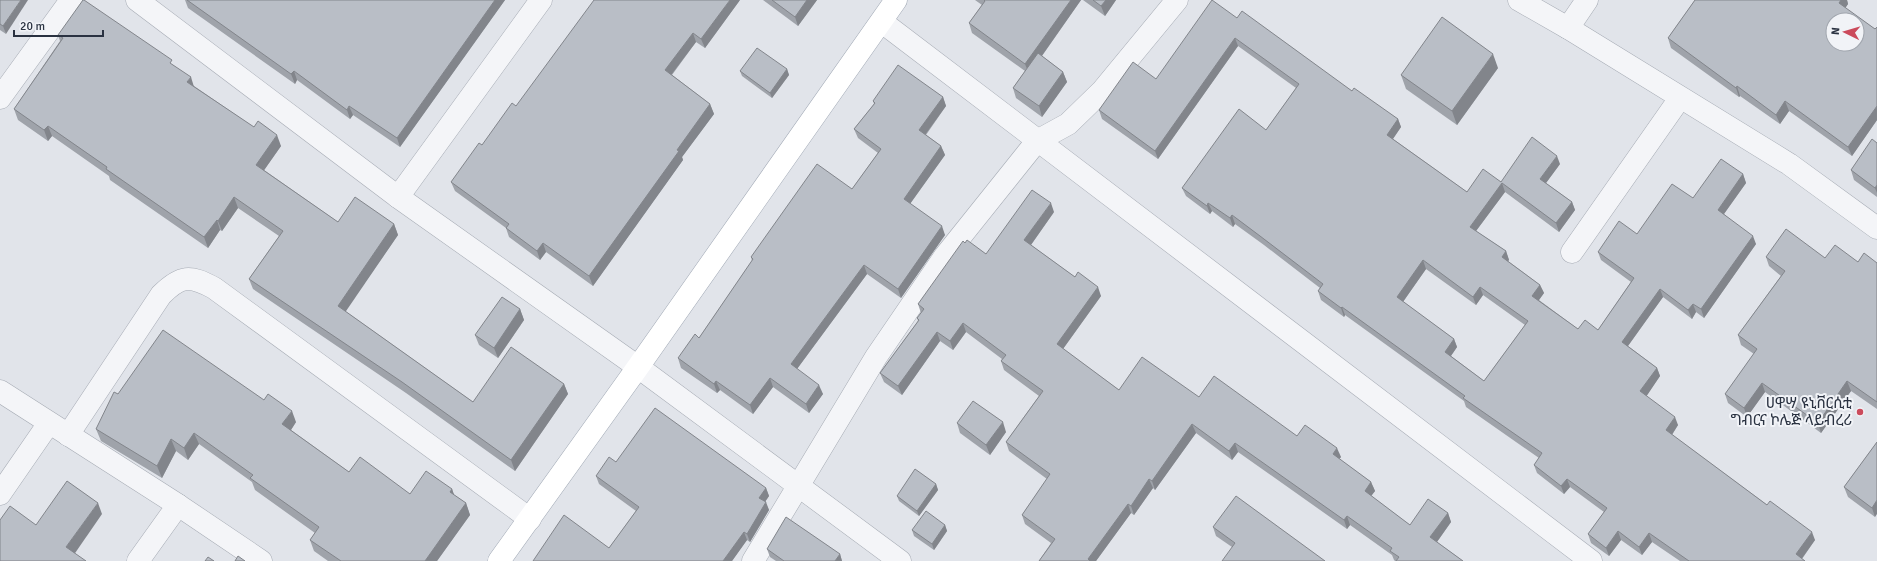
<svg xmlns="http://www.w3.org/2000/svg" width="1877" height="561" font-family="Signika,'Noto Sans Ethiopic',sans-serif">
<rect width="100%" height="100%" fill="#e1e4ea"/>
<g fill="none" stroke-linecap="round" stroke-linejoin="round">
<defs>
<g id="minor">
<path d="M 137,0 L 398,197 L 638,367 L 900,561"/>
<path d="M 1519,0 L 1568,28 L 1789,164 L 1877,228"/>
<path d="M 882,22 L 1591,561"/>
<path d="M 1568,28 L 1587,0"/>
<path d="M 0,98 L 71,0"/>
<path d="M 398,197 L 541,0"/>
<path d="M 1572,252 L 1680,98"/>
<path d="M 0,391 L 178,505 L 138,561"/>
<path d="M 68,435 L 161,295 C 181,275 190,275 214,288 L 530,519"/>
<path d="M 0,494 L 49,423"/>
<path d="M 178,505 L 261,561"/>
<path d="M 753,561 L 876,357 L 945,256 L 1037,141 L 1068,124 L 1102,91 L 1177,0"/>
</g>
<path id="major" d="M 499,561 L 638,367 L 896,0"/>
</defs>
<use href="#minor" stroke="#a6abb4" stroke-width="23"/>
<use href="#major" stroke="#a1a9b5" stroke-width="23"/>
<use href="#minor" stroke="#f4f5f8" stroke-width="22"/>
<use href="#major" stroke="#fff" stroke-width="22"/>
</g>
<g fill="#9fa3aa" fill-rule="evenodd">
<path d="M 0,0 L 6,34 L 0,30 Z"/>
<path d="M 185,0 L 505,0 L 400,147 L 353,115 L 350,119 L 297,80 L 295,84 L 188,8 Z"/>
<path d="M 740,0 L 705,48 L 696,42 L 672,75 L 710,104 L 714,114 L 682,157 L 683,160 L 593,286 L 546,252 L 540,260 L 509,237 L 506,228 L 455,191 L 451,182 L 482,145 L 516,106 Z"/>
<path d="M 763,0 L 817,0 L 798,26 Z"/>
<path d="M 975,0 L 1081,0 L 1042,56 L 1063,72 L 1067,82 L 1042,117 L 1016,98 L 1013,88 L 1025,71 L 972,33 L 969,23 L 982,5 Z"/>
<path d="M 1083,0 L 1116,0 L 1105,16 Z"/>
<path d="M 1695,0 L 1847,0 L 1848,4 L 1845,8 L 1875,29 L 1877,27 L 1877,120 L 1852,156 L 1789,111 L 1780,124 L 1740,96 L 1739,97 L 1671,48 L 1668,38 Z"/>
<path d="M 1237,18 L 1352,91 L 1398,119 L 1401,127 L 1393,139 L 1467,192 L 1560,164 L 1546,183 L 1572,202 L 1575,210 L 1559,232 L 1505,192 L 1476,231 L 1506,251 L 1509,260 L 1508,261 L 1540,285 L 1544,293 L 1539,300 L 1578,329 L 1598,330 L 1631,282 L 1601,260 L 1598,252 L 1637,234 L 1693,198 L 1743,174 L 1746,183 L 1724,214 L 1756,244 L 1704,318 L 1696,312 L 1692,319 L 1663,297 L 1628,346 L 1657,368 L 1660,376 L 1646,396 L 1678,425 L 1672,435 L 1815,540 L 1802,559 L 1805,561 L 1680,561 L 1652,542 L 1642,555 L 1621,540 L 1609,556 L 1591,543 L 1588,534 L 1604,512 L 1570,487 L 1564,494 L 1537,473 L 1534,465 L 1539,458 L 1466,407 L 1464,401 L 1345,315 L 1344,317 L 1321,300 L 1318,291 L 1320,288 L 1264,245 L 1235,224 L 1233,227 L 1212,211 L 1210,214 L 1186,196 L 1182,188 L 1266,130 L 1296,88 L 1238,46 L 1158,159 L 1102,119 L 1099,110 L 1156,79 ZM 1426,269 L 1476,305 L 1483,295 L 1525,325 L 1484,381 L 1451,356 L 1457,347 L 1454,339 L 1403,302 Z"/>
<path d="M 58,35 L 173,65 L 194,86 L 281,146 L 264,170 L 338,222 L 394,224 L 398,235 L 345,311 L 473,402 L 564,384 L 568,394 L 515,471 L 406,393 L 253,289 L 249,279 L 279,236 L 238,208 L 222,231 L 220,230 L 208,248 L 110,180 L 109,176 L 52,136 L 48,141 L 18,120 L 14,109 L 60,41 Z"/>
<path d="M 1498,68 L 1457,125 L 1406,89 L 1401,75 Z"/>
<path d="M 787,69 L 789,75 L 772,98 L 742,76 L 740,71 Z"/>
<path d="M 943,97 L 946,106 L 926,135 L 941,146 L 945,155 L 910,204 L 945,235 L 901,298 L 867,274 L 797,369 L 823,394 L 809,413 L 773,387 L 753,414 L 720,390 L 717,393 L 681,368 L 678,358 L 699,338 L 752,261 L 751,257 L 852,189 L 878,153 L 858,138 L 854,129 L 874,104 L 873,101 Z"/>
<path d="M 1877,143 L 1877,197 L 1854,180 L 1851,170 Z"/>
<path d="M 1054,212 L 1031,245 L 1101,296 L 1063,349 L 1119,390 L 1199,397 L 1297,436 L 1341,457 L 1339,459 L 1371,482 L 1375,491 L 1371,496 L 1410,525 L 1448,513 L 1451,522 L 1437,542 L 1463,561 L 1395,561 L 1394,560 L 1392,555 L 1350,525 L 1347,529 L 1238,452 L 1232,460 L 1196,433 L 1155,490 L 1153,488 L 1134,515 L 1131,513 L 1096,561 L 1039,561 L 1051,543 L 1025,524 L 1022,515 L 1047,479 L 1009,451 L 1006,442 L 1039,396 L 1004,370 L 1001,361 L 1002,359 L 966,332 L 953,350 L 940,341 L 902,395 L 884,382 L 880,373 L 918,321 L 917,318 L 921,313 L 918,304 L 965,243 L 986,254 Z"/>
<path d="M 1766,257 L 1825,258 L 1858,262 L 1877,263 L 1877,409 L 1851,391 L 1821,433 L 1765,392 L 1747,417 L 1728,403 L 1725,394 L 1754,354 L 1741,345 L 1738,335 L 1781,276 L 1769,266 Z"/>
<path d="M 520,309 L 524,320 L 498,358 L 479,345 L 475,335 Z"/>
<path d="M 118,394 L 296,422 L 291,430 L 349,472 L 410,494 L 452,489 L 454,495 L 466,503 L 470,515 L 437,561 L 328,561 L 314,551 L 310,540 L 315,533 L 255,490 L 252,482 L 199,444 L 188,460 L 176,451 L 162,478 L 101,441 L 96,429 Z"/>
<path d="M 957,423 L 1006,432 L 990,455 L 960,433 Z"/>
<path d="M 1877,442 L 1875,517 L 1848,497 L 1844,487 Z"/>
<path d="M 616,462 L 766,488 L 769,496 L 765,502 L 769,510 L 750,542 L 747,540 L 732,561 L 533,561 L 609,548 L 636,511 L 599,484 L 596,476 Z"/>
<path d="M 936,484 L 938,490 L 919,516 L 899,501 L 897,496 Z"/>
<path d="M 945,525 L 947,531 L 934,550 L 914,536 L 912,530 Z"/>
<path d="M 1213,527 L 1325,561 L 1232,547 L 1216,536 Z"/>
<path d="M 767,549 L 840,554 L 842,561 L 776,561 L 770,557 Z"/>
</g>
<g fill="#82858b">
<path d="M 21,0 L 28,0 L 6,34 L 3,26 Z"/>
<path d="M 495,0 L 505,0 L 400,147 L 397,138 Z"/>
<path d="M 730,0 L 740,0 L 705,48 L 701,39 Z"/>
<path d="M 807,0 L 817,0 L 798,26 L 795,17 Z"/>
<path d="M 1071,0 L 1081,0 L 1029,74 L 1025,64 Z"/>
<path d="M 1106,0 L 1116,0 L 1105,16 L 1101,6 Z"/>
<path d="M 1841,0 L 1847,0 L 1848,4 L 1842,13 L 1839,3 Z"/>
<path d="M 693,33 L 696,42 L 668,79 L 665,70 Z"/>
<path d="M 1235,38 L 1238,46 L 1158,159 L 1155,151 Z"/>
<path d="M 1493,54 L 1498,68 L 1457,125 L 1452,111 Z"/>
<path d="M 787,69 L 789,75 L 772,98 L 770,93 Z"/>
<path d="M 294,71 L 297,80 L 295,84 L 291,74 Z"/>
<path d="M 1063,72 L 1067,82 L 1042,117 L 1039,106 Z"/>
<path d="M 191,77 L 194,87 L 187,82 Z"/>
<path d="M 1737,86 L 1740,96 L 1739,97 L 1736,88 Z"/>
<path d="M 943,97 L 946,106 L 922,139 L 919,130 Z"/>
<path d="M 1785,101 L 1789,111 L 1780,124 L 1776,115 Z"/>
<path d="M 710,104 L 714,114 L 682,157 L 683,160 L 593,286 L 589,276 L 677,150 Z"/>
<path d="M 349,106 L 353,115 L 350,119 L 347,110 Z"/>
<path d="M 1877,106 L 1877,120 L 1852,156 L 1848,147 Z"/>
<path d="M 1398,119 L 1401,127 L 1390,143 L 1387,135 Z"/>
<path d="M 48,126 L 52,136 L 48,141 L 44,130 Z"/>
<path d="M 277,135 L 281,146 L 260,176 L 256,165 Z"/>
<path d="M 941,146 L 945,155 L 907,208 L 904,199 Z"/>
<path d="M 1557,156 L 1560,164 L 1543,187 L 1540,179 Z"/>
<path d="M 1743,174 L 1746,183 L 1721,218 L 1718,210 Z"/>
<path d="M 1502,183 L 1505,192 L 1473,235 L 1470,227 Z"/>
<path d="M 1877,185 L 1877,193 L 1875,188 Z"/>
<path d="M 234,197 L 238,208 L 222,231 L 218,221 Z"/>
<path d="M 1572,202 L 1575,210 L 1559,232 L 1556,223 Z"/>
<path d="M 1051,203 L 1054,212 L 1028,249 L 1024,240 Z"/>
<path d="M 1208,203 L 1212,211 L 1210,214 L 1207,206 Z"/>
<path d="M 1232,215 L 1235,224 L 1233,227 L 1230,218 Z"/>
<path d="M 217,220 L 220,230 L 208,248 L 204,237 Z"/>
<path d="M 394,224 L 398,235 L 342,317 L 338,306 Z"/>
<path d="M 942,226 L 945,235 L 901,298 L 898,289 Z"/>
<path d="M 1753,236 L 1756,244 L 1704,318 L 1701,309 Z"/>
<path d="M 543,243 L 546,252 L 540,260 L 537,251 Z"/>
<path d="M 1506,251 L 1509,260 L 1505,265 L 1502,257 Z"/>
<path d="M 1423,260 L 1426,269 L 1400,306 L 1397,297 Z"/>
<path d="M 864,265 L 867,274 L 794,373 L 791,364 Z"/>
<path d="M 1540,285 L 1544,293 L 1536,304 L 1532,296 Z"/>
<path d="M 1098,287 L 1101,296 L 1060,353 L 1057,344 Z"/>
<path d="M 1480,287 L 1483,295 L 1476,305 L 1473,297 Z"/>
<path d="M 1660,289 L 1663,297 L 1625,350 L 1622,342 Z"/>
<path d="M 1693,304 L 1696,312 L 1692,319 L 1688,310 Z"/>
<path d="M 1342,307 L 1345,315 L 1344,317 L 1341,308 Z"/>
<path d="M 520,309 L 524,320 L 498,358 L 494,348 Z"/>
<path d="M 963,323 L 966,332 L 953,350 L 950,341 Z"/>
<path d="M 937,332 L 940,341 L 902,395 L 898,386 Z"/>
<path d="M 1454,339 L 1457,347 L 1448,360 L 1445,352 Z"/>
<path d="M 1657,368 L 1660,376 L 1644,400 L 1640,391 Z"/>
<path d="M 770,378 L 773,387 L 753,414 L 750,405 Z"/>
<path d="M 716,381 L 720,390 L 717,393 L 714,384 Z"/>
<path d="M 1847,381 L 1851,391 L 1821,433 L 1818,423 Z"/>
<path d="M 1762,383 L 1765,392 L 1747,417 L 1744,408 Z"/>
<path d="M 564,384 L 568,394 L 515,471 L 511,460 Z"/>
<path d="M 819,385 L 823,394 L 809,413 L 806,404 Z"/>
<path d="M 292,411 L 296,422 L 287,436 L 282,424 Z"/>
<path d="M 1675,417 L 1678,425 L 1669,439 L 1666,430 Z"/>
<path d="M 1003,422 L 1006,432 L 990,455 L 986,445 Z"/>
<path d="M 1192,424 L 1196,433 L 1155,490 L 1152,481 Z"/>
<path d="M 194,433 L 199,444 L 188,460 L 184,448 Z"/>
<path d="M 171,439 L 176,451 L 162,478 L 157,466 Z"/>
<path d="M 1235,443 L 1238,452 L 1232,460 L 1229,451 Z"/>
<path d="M 1337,448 L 1341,457 L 1336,463 L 1333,454 Z"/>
<path d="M 1149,479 L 1153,488 L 1134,515 L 1131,506 Z"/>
<path d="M 1567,479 L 1570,487 L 1564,494 L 1561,486 Z"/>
<path d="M 1371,482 L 1375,491 L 1368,500 L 1365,491 Z"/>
<path d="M 936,484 L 938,490 L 919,516 L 917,511 Z"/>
<path d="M 766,488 L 769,496 L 762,506 L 759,498 Z"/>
<path d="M 452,489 L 456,500 L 450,492 Z"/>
<path d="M 1877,500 L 1877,514 L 1875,517 L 1872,508 Z"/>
<path d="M 766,502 L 769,510 L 750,542 L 747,534 Z"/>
<path d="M 98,503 L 102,514 L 71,559 L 66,547 Z"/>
<path d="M 466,503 L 470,515 L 437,561 L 425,561 Z"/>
<path d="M 1128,504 L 1131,513 L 1096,561 L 1089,561 L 1088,559 Z"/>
<path d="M 1448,513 L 1451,522 L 1434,546 L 1430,537 Z"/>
<path d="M 1347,516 L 1350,525 L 1347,529 L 1344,520 Z"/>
<path d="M 945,525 L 947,531 L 934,550 L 932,544 Z"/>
<path d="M 1618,531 L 1621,540 L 1609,556 L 1606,548 Z"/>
<path d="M 744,532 L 747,540 L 732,561 L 723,561 Z"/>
<path d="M 1812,532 L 1815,540 L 1800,561 L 1796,554 Z"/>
<path d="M 1649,533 L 1652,542 L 1642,555 L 1639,547 Z"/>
<path d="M 840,554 L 842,561 L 835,561 Z"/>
</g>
<g fill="#b9bec6" stroke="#82858b" fill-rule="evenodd">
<path d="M 0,0 L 21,0 L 3,26 L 0,24 Z"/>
<path d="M 83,0 L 84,0 L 172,60 L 170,63 L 191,77 L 187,82 L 254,127 L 258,121 L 277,135 L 256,165 L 338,222 L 355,197 L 394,224 L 338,306 L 473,402 L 511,347 L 564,384 L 511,460 L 402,382 L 249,279 L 283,231 L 234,197 L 218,221 L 217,220 L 204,237 L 106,169 L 107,167 L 48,126 L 44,130 L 14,109 L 63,38 L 58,35 Z"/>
<path d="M 187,0 L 495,0 L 397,138 L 349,106 L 347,110 L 294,71 L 291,74 Z"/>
<path d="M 594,0 L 730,0 L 701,39 L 693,33 L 665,70 L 710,104 L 677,150 L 679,151 L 589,276 L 543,243 L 537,251 L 506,228 L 509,224 L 451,182 L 479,143 L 482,145 L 512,103 L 516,106 Z"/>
<path d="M 772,0 L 807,0 L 795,17 Z"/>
<path d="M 984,0 L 1071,0 L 1025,64 L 969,23 L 985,1 Z"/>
<path d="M 1093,0 L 1106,0 L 1101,6 Z"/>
<path d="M 1212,0 L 1237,18 L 1242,11 L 1352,91 L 1354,88 L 1398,119 L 1387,135 L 1467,192 L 1483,169 L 1501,182 L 1532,137 L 1557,156 L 1540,179 L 1572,202 L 1556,223 L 1502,183 L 1470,227 L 1506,251 L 1502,257 L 1540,285 L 1532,296 L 1578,329 L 1585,320 L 1598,330 L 1634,278 L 1598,252 L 1619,221 L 1637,234 L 1672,184 L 1693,198 L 1721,159 L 1743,174 L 1718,210 L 1753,236 L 1701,309 L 1693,304 L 1688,310 L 1660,289 L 1622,342 L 1657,368 L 1640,391 L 1675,417 L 1666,430 L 1767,505 L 1770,501 L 1812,532 L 1796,554 L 1805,561 L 1689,561 L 1649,533 L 1639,547 L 1618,531 L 1606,548 L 1588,534 L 1607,508 L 1567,479 L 1561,486 L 1534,465 L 1542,453 L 1463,398 L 1465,396 L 1342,307 L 1341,308 L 1318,291 L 1323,284 L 1260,236 L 1232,215 L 1230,218 L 1208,203 L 1207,206 L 1182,188 L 1239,109 L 1266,130 L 1299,84 L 1235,38 L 1155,151 L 1099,110 L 1133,62 L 1156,79 ZM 1423,260 L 1473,297 L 1480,287 L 1528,321 L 1484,381 L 1445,352 L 1454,339 L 1397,297 Z"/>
<path d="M 1695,0 L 1841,0 L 1839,3 L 1875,29 L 1877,27 L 1877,106 L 1848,147 L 1785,101 L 1776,115 L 1737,86 L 1736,88 L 1668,38 ZM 1833,20 L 1857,20 L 1857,44 L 1833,44 Z"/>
<path d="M 1442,17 L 1493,54 L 1452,111 L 1401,75 Z"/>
<path d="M 757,48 L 787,69 L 770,93 L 740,71 Z"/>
<path d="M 1038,53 L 1063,72 L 1039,106 L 1013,88 Z"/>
<path d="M 898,65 L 943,97 L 919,130 L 941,146 L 904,199 L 942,226 L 898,289 L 864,265 L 791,364 L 819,385 L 806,404 L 770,378 L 750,405 L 716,381 L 714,384 L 678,358 L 695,334 L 699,338 L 753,259 L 751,257 L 817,164 L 852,189 L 881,149 L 854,129 L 875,103 L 873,101 Z"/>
<path d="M 1872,139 L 1877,143 L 1877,185 L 1875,188 L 1851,170 Z"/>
<path d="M 1032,190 L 1051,203 L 1024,240 L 1075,277 L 1078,272 L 1098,287 L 1057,344 L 1119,390 L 1142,357 L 1199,397 L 1214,376 L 1297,436 L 1305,425 L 1337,448 L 1333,454 L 1371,482 L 1365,491 L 1410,525 L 1428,499 L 1448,513 L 1430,537 L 1463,561 L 1396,561 L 1399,557 L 1390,551 L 1392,548 L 1347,516 L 1344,520 L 1235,443 L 1229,451 L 1192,424 L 1152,481 L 1149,479 L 1131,506 L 1128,504 L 1088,559 L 1090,561 L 1039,561 L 1055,539 L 1022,515 L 1050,474 L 1006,442 L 1043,391 L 1001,361 L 1006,355 L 963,323 L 950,341 L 937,332 L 898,386 L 880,373 L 919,320 L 917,318 L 924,309 L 918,304 L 963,241 L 965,243 L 967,240 L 986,254 Z"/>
<path d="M 1786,229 L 1825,258 L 1835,245 L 1858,262 L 1864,253 L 1877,263 L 1877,402 L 1847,381 L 1818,423 L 1762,383 L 1744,408 L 1725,394 L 1757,349 L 1738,335 L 1785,271 L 1766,257 Z"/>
<path d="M 502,297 L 520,309 L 494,348 L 475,335 Z"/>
<path d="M 163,330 L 264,400 L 268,394 L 292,411 L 282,424 L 349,472 L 360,457 L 410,494 L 426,471 L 452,489 L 450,492 L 466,503 L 425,561 L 341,561 L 310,540 L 319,527 L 250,478 L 253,475 L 194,433 L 184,448 L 171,439 L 157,466 L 96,429 L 114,392 L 118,394 Z"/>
<path d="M 973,401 L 1003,422 L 986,445 L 957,423 Z"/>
<path d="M 655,408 L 766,488 L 759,498 L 766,502 L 747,534 L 744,532 L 723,561 L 533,561 L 564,515 L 609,548 L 639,507 L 596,476 L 609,457 L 616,462 Z"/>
<path d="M 1877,442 L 1877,500 L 1872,508 L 1844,487 Z"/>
<path d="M 915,469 L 936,484 L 917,511 L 897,496 Z"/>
<path d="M 67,481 L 98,503 L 66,547 L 86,561 L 0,561 L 0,520 L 10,506 L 36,525 Z"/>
<path d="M 1236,496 L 1325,561 L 1222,561 L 1235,543 L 1213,527 Z"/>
<path d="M 926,511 L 945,525 L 932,544 L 912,530 Z"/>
<path d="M 786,517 L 840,554 L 835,561 L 784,561 L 767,549 Z"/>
<path d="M 238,556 L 245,561 L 235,561 Z"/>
<path d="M 208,557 L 214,561 L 205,561 Z"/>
</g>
<circle fill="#cb4a5b" stroke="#f1f3f7" stroke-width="1.5" cx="1860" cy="412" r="4"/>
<g text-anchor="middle" stroke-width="4" stroke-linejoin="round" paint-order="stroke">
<g font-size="15" fill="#2a3241" stroke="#f1f3f7" text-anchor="end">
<text x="1852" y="408">ሀዋሣ ዩኒቨርሲቲ<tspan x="1852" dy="17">ግብርና ኮሌጅ ላይብረሪ</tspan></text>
</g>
</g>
<g transform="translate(1845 32) rotate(275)"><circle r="19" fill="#f1f3f7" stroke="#a1a6ae"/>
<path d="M0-3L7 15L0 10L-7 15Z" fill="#cb4a5b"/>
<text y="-6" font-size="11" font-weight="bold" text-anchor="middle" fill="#2a3241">N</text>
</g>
<path d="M14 30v6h89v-6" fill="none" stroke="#2a3241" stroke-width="2"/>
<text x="20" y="30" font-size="12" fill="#2a3241" stroke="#f1f3f7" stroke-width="3" paint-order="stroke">20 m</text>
</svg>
